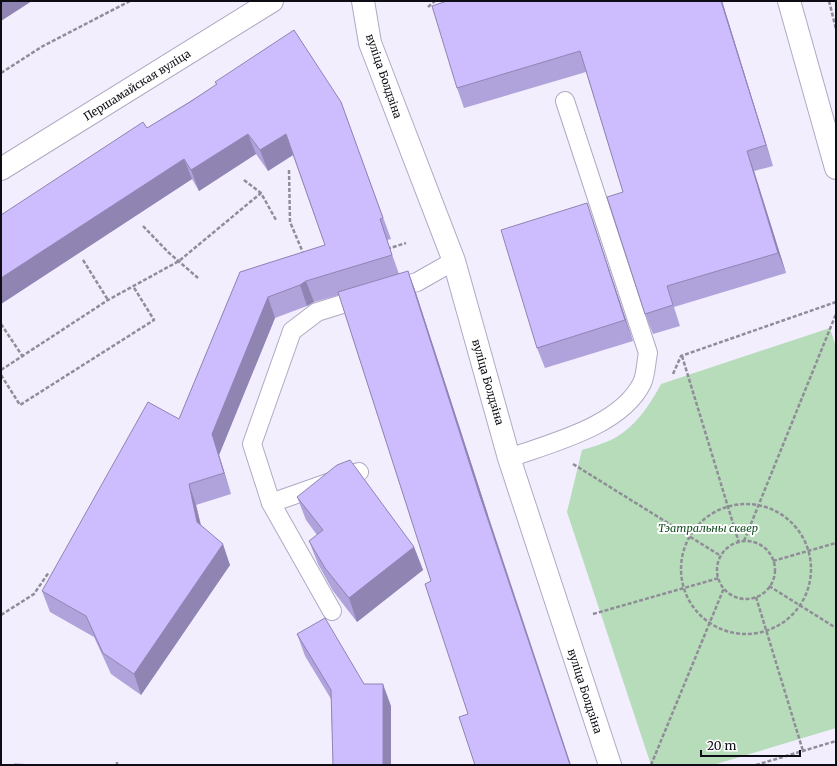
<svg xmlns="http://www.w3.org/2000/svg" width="837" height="766" font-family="Merriweather,serif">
<rect width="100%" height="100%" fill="#f2eefe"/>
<path fill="#b6dcb9" d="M 830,328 L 836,347 L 836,728 L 713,765 L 651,765 L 567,512 L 582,450 C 592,447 602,444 611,440 C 634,429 650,405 661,384 Z"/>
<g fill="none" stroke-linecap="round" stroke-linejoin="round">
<defs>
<g id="service">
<path d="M 389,290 L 417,282 L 454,261"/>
<path d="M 509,458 C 551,443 621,426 642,383 C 646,375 646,362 648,353 L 565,101"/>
<path d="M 271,503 L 359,472"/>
<path d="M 332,611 L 271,503 L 252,444 L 292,331 L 317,312 L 365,297"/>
</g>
<path id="minor" d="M 1,169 L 272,1"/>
<g id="primary">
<path d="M 363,1 L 370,43 L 454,261 L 509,458 L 610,765"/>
<path d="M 789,1 L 836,168"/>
</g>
</defs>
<use href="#service" stroke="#afaac2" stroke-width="20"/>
<use href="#minor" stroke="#afaac2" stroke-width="24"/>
<use href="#primary" stroke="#afaac2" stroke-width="24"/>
<g stroke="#908d99" stroke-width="2.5" stroke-dasharray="4 2" stroke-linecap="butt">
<path d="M 829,1 L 836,29"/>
<path d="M 428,7 L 435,1"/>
<path d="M 1,73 L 43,46 L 130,1"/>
<path d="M 289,170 L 290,222 L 304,255"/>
<path d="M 244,180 L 261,193 L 276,220"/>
<path d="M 143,226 L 168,252 L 198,278"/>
<path d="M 387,249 L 406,243"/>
<path d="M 83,260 L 108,300"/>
<path d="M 1,324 L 23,357"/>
<path d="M 682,356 L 739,543"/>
<path d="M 1,370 L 108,300 L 179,261 L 261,193"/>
<path d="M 673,374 L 681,356 L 836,302"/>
<path d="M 1,375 L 20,405 L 154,320 L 133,286"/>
<path d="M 573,464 L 721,556"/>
<circle cx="746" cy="569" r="65"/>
<path d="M 744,541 L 836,314"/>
<circle cx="746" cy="570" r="29"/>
<path d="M 773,561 L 836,543"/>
<path d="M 769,586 L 836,628"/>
<path d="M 756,597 L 803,751"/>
<path d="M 593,614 L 719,578"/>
<path d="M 1,615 L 34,594 L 49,572"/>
<path d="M 117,762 L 117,765"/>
<path d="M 651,765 L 724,588"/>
<path d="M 756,765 L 836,741"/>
</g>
<use href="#service" stroke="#fff" stroke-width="18"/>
<use href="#minor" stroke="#fff" stroke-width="22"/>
<use href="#primary" stroke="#fff" stroke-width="22"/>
</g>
<g fill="#b0a3db">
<path d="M 722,1 L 773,166 L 754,171 L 786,273 L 674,307 L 680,326 L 653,334 L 645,314 L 623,192 L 586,72 L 464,108 L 457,88 Z"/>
<path d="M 215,82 L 341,102 L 391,239 L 387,240 L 399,274 L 408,271 L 416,293 L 488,515 L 468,714 L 431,581 L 339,295 L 314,302 L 307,306 L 275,318 L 219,455 L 231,494 L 196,505 L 201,525 L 230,565 L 141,695 L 111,674 L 94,637 L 50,612 L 42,591 L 179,419 L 240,272 L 325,245 L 293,155 L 268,171 L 256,154 L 199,191 L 192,179 L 1,304 L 1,215 L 147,128 L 216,85 Z"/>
<path d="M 587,203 L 633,341 L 545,368 L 537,348 Z"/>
<path d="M 297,497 L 414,547 L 423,570 L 357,622 L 333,591 L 318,564 L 309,541 L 317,535 L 306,520 Z"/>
<path d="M 297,634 L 364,684 L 391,706 L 391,765 L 333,765 L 331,699 L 305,656 Z"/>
</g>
<g fill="#9084b2">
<path d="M 1,1 L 32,1 L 1,21 Z"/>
<path d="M 721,1 L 722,1 L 773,166 L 766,145 Z"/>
<path d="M 248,134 L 256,154 L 199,191 L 191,170 Z"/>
<path d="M 286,134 L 293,155 L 268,171 L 260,150 Z"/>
<path d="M 747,151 L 754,171 L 786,273 L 778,253 Z"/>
<path d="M 184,159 L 192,179 L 1,304 L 1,278 Z"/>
<path d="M 587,203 L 633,341 L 625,320 Z"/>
<path d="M 408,271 L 416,293 L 488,515 L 571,765 L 570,765 L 479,493 Z"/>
<path d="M 306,281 L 314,302 L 307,306 L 300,285 Z"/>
<path d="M 268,297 L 275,318 L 219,455 L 231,494 L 224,473 L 212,434 Z"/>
<path d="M 189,484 L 196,505 L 205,543 L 197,522 Z"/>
<path d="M 223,544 L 230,565 L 141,695 L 134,674 Z"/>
<path d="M 414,547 L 423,570 L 357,622 L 349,598 Z"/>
<path d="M 383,684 L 391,706 L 391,765 L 383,765 Z"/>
</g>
<g fill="#cdbdff" stroke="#9084b2">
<path d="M 447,1 L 721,1 L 766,145 L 747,151 L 778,253 L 667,286 L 673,305 L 645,314 L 607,197 L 623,192 L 580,51 L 457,88 L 432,6 Z"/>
<path d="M 294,30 L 341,102 L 383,218 L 380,219 L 392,255 L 306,281 L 300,285 L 268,297 L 212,434 L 224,473 L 189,484 L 197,522 L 223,544 L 134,674 L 103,653 L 86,616 L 42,591 L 148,402 L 179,419 L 240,272 L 325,245 L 286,134 L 260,150 L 248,134 L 191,170 L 184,159 L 1,278 L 1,215 L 143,122 L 147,128 L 190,102 L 217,84 L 215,82 Z"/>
<path d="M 587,203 L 625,320 L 537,348 L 501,230 Z"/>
<path d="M 408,271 L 479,493 L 570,765 L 475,765 L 459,717 L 468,714 L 425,584 L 431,581 L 338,292 Z"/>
<path d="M 350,460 L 414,547 L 349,598 L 325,568 L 309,541 L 323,530 L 297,497 L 337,465 Z"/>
<path d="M 325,618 L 364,684 L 383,684 L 383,765 L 333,765 L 331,690 L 297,634 Z"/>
<path d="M 14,764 L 38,765 L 14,765 Z"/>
</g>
<g text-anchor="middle" stroke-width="4" stroke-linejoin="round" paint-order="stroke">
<g font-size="11" fill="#0e0c14" stroke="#fefefe">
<text transform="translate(384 76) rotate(71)" y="4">вуліца Болдзіна</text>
<text transform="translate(137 85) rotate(-32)" y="4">Першамайская вуліца</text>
<text transform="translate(488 382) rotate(74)" y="4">вуліца Болдзіна</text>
<text transform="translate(585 691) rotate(72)" y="4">вуліца Болдзіна</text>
</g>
<g font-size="11" font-style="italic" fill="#114f21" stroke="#fefefe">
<text x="708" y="532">Тэатральны сквер</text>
</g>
</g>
<rect width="837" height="766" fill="none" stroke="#0e0c14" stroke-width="4"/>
<path d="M701 750v6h99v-6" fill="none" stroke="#0e0c14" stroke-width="2"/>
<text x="707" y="750" font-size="12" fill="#0e0c14" stroke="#fefefe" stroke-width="3" paint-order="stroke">20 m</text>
</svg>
